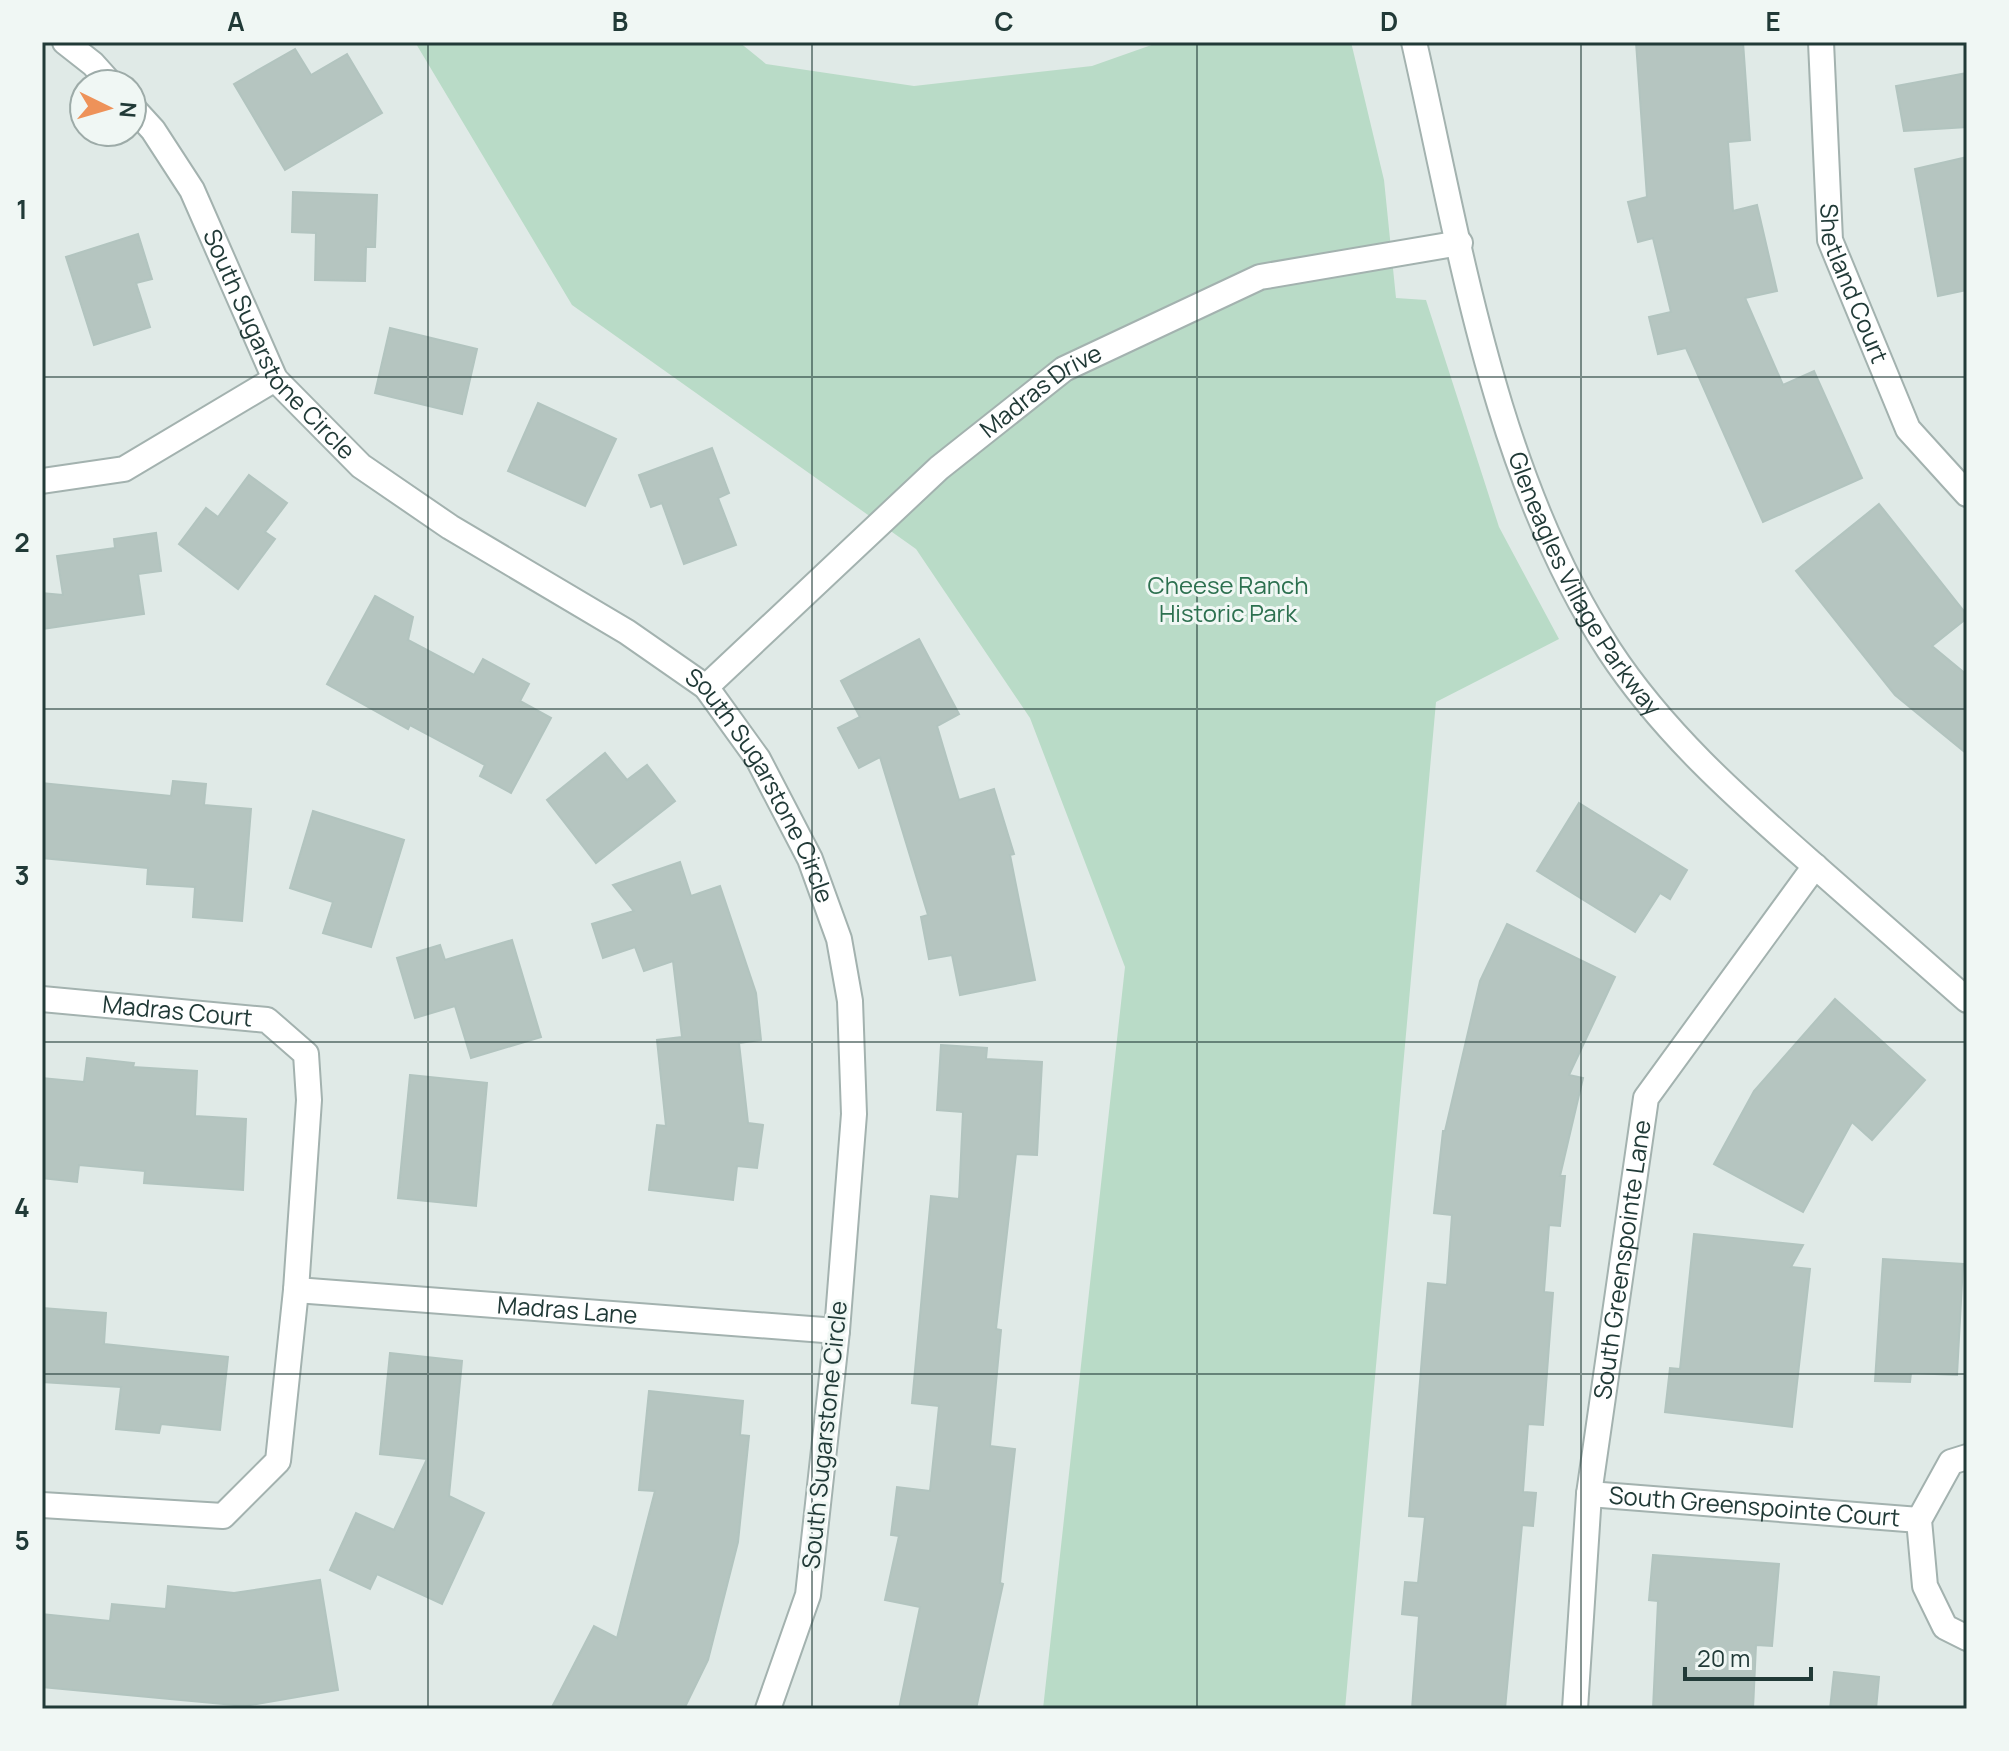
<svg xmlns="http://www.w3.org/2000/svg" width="2009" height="1751" font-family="Manrope,sans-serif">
<rect width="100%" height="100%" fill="#e0eae7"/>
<path fill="#b9dbc7" d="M 415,42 L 739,42 L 766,64 L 914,86 L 1092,66 L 1160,42 L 1351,42 L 1384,180 L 1396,298 L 1426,300 L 1499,527 L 1559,639 L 1436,702 L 1345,1709 L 1043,1709 L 1125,967 L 1030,718 L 916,549 L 572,305 Z"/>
<g fill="#b5c5c0" stroke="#b2c4bf" stroke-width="2">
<path d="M 1636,42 L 1743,42 L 1750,140 L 1728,142 L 1733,211 L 1757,205 L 1777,291 L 1745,298 L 1783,385 L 1814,371 L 1862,478 L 1763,522 L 1686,348 L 1658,354 L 1649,317 L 1671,312 L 1653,238 L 1638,242 L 1628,202 L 1647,197 Z"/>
<path d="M 295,49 L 311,75 L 347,54 L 382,113 L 285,170 L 234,84 Z"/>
<path d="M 1967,73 L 1967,127 L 1904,131 L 1896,86 Z"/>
<path d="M 1967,157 L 1967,290 L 1938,296 L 1915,169 Z"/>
<path d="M 293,192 L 377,195 L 375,247 L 366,247 L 365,281 L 315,280 L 316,233 L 292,232 Z"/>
<path d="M 138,234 L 152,279 L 136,283 L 150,327 L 94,345 L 66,257 Z"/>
<path d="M 390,328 L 477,349 L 462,414 L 375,393 Z"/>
<path d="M 538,403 L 616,439 L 585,506 L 508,471 Z"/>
<path d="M 712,448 L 729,493 L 718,498 L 736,545 L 684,564 L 662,503 L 651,507 L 639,475 Z"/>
<path d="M 249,475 L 287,503 L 265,532 L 275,539 L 238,589 L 179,544 L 206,508 L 218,517 Z"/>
<path d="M 1879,504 L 1967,615 L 1967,618 L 1932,646 L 1967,675 L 1967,754 L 1895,695 L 1796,571 Z"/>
<path d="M 156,533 L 161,571 L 138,574 L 144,614 L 42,629 L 42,593 L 63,595 L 57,556 L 115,548 L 114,539 Z"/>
<path d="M 375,596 L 413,617 L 408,640 L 474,675 L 483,659 L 529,684 L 520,701 L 551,718 L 511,793 L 480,776 L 485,765 L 410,725 L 408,729 L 327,684 Z"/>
<path d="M 919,639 L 959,714 L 937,726 L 959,800 L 994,789 L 1014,854 L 1010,855 L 1035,980 L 960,995 L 952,955 L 929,959 L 921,917 L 928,915 L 880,757 L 859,768 L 838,728 L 860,717 L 841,681 Z"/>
<path d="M 605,753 L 627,780 L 647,765 L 675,801 L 596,863 L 547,800 Z"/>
<path d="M 173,781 L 206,784 L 204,805 L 251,809 L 242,921 L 193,917 L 195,887 L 147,884 L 148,868 L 42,858 L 42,783 L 171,796 Z"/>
<path d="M 1579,803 L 1687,870 L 1670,899 L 1660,893 L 1635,932 L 1537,871 Z"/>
<path d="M 313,811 L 404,840 L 371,947 L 323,933 L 333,902 L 290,888 Z"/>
<path d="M 680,862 L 691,896 L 720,886 L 756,993 L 761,1040 L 739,1043 L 748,1123 L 763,1125 L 757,1168 L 737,1166 L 733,1200 L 649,1190 L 657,1125 L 666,1126 L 657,1040 L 682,1037 L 673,961 L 644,971 L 635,947 L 603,958 L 592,924 L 634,911 L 613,885 Z"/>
<path d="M 1507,924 L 1615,977 L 1569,1075 L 1583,1078 L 1560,1176 L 1565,1176 L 1560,1226 L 1549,1225 L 1544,1292 L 1553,1293 L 1543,1425 L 1528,1424 L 1523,1492 L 1536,1493 L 1533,1526 L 1522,1525 L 1505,1709 L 1412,1709 L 1419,1616 L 1402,1614 L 1405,1582 L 1418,1583 L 1425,1517 L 1409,1516 L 1428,1283 L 1447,1285 L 1452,1215 L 1434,1213 L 1443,1131 L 1445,1131 L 1480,981 Z"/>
<path d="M 512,940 L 541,1037 L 471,1058 L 455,1006 L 415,1018 L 397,958 L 440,945 L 445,960 Z"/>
<path d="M 1835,999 L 1925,1080 L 1872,1140 L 1852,1122 L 1803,1212 L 1714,1164 L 1754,1091 Z"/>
<path d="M 941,1045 L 987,1048 L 986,1059 L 1042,1062 L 1037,1155 L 1016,1154 L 996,1329 L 1001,1330 L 990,1446 L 1015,1449 L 1000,1583 L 1003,1584 L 976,1709 L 899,1709 L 920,1607 L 885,1600 L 899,1536 L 891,1535 L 897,1487 L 930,1491 L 939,1406 L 912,1403 L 931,1196 L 959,1199 L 963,1112 L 937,1110 Z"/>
<path d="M 87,1058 L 134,1063 L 133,1067 L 197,1071 L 195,1116 L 246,1119 L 243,1190 L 144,1183 L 145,1171 L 79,1165 L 77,1182 L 42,1178 L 42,1078 L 84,1082 Z"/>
<path d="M 410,1075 L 487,1083 L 476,1206 L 398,1198 Z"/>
<path d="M 1694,1234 L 1803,1245 L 1791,1267 L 1810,1269 L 1792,1427 L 1665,1412 L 1670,1368 L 1680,1369 Z"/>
<path d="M 1883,1259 L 1963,1264 L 1957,1375 L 1911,1373 L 1910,1382 L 1875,1381 Z"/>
<path d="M 42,1308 L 106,1313 L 104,1344 L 228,1357 L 220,1430 L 161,1424 L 159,1433 L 116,1429 L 121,1387 L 42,1382 Z"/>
<path d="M 390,1353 L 462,1361 L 449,1496 L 484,1513 L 442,1604 L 377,1574 L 370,1589 L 330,1570 L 356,1513 L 394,1530 L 427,1459 L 380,1454 Z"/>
<path d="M 649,1391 L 743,1401 L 740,1435 L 749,1436 L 738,1542 L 708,1660 L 684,1709 L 551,1709 L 594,1626 L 617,1638 L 655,1491 L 639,1490 Z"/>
<path d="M 1653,1555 L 1779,1564 L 1772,1646 L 1756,1645 L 1753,1709 L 1653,1709 L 1658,1601 L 1649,1600 Z"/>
<path d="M 320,1580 L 338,1690 L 245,1706 L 42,1687 L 42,1614 L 110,1621 L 112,1604 L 166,1609 L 168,1586 L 234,1593 Z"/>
<path d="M 1834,1672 L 1879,1677 L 1876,1709 L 1830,1709 Z"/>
</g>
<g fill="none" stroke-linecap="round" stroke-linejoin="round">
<defs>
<g id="minor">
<path d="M 65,42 L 93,64 L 111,84"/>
<path id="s1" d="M 1414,42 C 1460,244 1494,474 1609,650 C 1662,731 1735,796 1808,860 C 1861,906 1914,953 1967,1000"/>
<path id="s2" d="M 1821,42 L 1830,240 L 1908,429 L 1967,494"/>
<path id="s3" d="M 132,107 L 153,130 L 192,190 L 275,379 L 361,466 L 450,527 L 627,632 L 706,687 L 758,759 L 810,859 L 839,939 L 850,1001 L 854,1114 L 837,1331 L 808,1595 L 768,1709"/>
<path d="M 42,481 L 124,469 L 275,379"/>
<path id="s4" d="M 706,687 L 939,468 L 1064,369 L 1260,277 L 1460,243"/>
<path id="s5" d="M 42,999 L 267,1020 L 306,1054 L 309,1100 L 296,1290 L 278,1461 L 223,1516 L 42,1505"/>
<path id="s6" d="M 296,1290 L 837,1331"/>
<path d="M 1967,1457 L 1951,1462 L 1919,1520 L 1925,1586 L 1945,1627 L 1967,1638"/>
<path id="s7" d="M 1589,1494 L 1919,1520"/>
<path id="s8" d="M 1575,1709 L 1589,1494 L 1646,1098 L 1815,866"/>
</g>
</defs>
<use href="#minor" stroke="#a3b2af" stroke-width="28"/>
<use href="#minor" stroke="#fff" stroke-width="24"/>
</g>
<path fill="none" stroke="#213a37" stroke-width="2" stroke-opacity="0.55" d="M 428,42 L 428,1709M 812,42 L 812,1709M 1197,42 L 1197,1709M 1581,42 L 1581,1709M 42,377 L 1967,377M 42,709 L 1967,709M 42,1042 L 1967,1042M 42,1374 L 1967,1374"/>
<g text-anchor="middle" stroke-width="6" stroke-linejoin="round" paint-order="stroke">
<g font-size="24" fill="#213a37" stroke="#f0f7f4">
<text dy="8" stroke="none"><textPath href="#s2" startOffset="246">Shetland Court</textPath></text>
<text dy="8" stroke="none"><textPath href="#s3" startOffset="282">South Sugarstone Circle</textPath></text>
<text dy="8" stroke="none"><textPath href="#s4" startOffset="448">Madras Drive</textPath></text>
<text dy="8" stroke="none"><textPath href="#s1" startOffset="572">Gleneagles Village Parkway</textPath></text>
<text dy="8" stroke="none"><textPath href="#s3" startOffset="954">South Sugarstone Circle</textPath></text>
<text dy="8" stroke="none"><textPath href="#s5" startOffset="136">Madras Court</textPath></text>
<text dy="8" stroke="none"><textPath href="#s8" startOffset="452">South Greenspointe Lane</textPath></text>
<text dy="8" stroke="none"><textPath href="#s6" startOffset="272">Madras Lane</textPath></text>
<text transform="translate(825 1435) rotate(-84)" y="8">South Sugarstone Circle</text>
<text dy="8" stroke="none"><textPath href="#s7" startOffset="166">South Greenspointe Court</textPath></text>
</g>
<g font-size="24" fill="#2c704f" stroke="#f0f7f4">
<text x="1228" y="594">Cheese Ranch<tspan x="1228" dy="28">Historic Park</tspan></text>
</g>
</g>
<rect width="2009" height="1751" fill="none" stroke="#f0f7f4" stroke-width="88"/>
<g transform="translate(108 108) rotate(95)"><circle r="38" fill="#f0f7f4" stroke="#9daba8" stroke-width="2"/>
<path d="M0-6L14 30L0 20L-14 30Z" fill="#ee9259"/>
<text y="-12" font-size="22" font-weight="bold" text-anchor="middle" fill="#213a37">N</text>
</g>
<path d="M1685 1667v12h126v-12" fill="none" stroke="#213a37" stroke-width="4"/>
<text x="1697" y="1667" font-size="24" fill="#213a37" stroke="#f0f7f4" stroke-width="6" paint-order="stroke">20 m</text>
<rect x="44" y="44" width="1921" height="1663" fill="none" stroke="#213a37" stroke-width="3"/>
<g font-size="26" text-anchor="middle" font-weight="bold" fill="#213a37">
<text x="236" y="31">A</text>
<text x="620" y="31">B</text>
<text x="1004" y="31">C</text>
<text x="1389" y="31">D</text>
<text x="1773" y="31">E</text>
<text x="22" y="219">1</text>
<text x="22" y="552">2</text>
<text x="22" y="885">3</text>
<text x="22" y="1217">4</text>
<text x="22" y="1550">5</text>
</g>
</svg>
